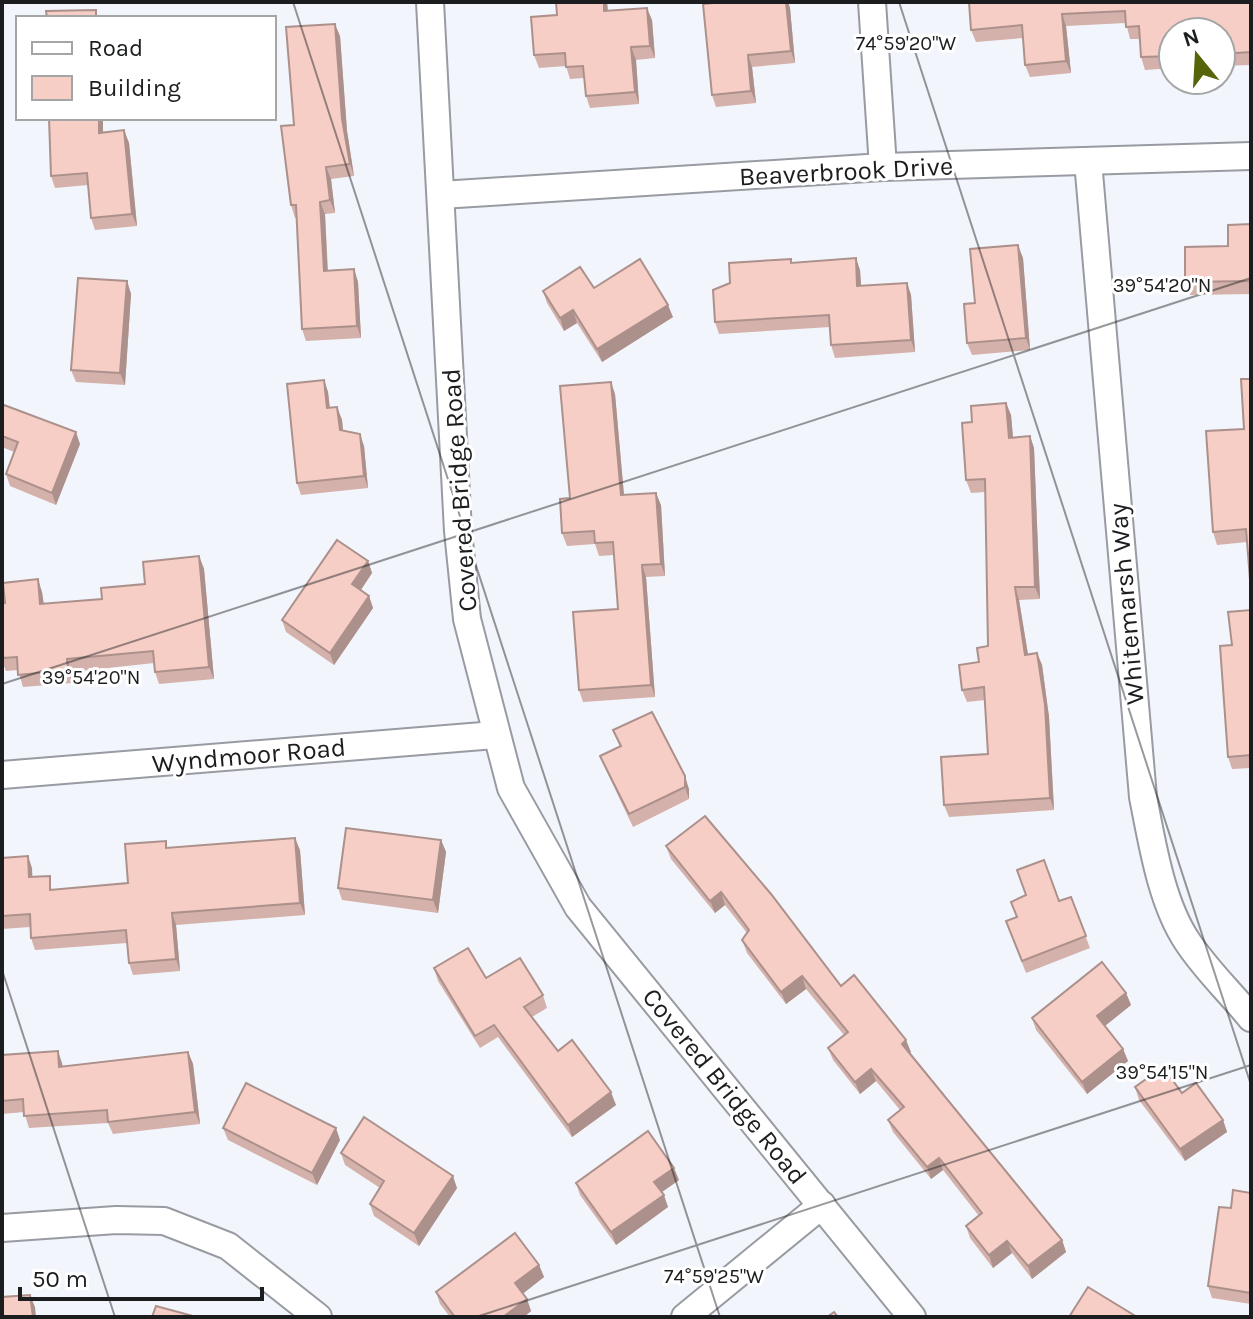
<svg xmlns="http://www.w3.org/2000/svg" width="1253" height="1319" font-family="Karla,sans-serif">
<rect width="100%" height="100%" fill="#f2f5fc"/>
<g fill="none" stroke-linecap="round" stroke-linejoin="round">
<defs>
<g id="street">
<path d="M 430,2 L 458,531 L 467,619 L 511,788 L 578,907 L 912,1317"/>
<path d="M 872,2 L 883,167"/>
<path d="M 1088,161 L 1143,797 C 1152,842 1161,902 1187,941 C 1205,969 1230,992 1251,1018"/>
<path d="M 441,195 L 883,167 L 1251,156"/>
<path d="M 2,775 L 495,735"/>
<path d="M 2,1228 L 116,1220 L 164,1221 L 228,1246 L 318,1317"/>
<path d="M 685,1317 L 822,1205"/>
</g>
</defs>
<use href="#street" stroke="#989ba1" stroke-width="30"/>
<use href="#street" stroke="#fff" stroke-width="26"/>
</g>
<g fill="#d4b1aa">
<path d="M 556,2 L 607,2 L 608,11 L 652,20 L 655,58 L 636,60 L 639,104 L 590,108 L 586,96 L 584,78 L 570,79 L 566,66 L 539,68 L 534,55 L 557,15 Z"/>
<path d="M 723,2 L 788,2 L 790,8 L 795,63 L 752,67 L 756,103 L 716,107 L 712,95 Z"/>
<path d="M 969,2 L 1251,2 L 1251,65 L 1221,66 L 1221,32 L 1173,32 L 1173,68 L 1145,70 L 1141,57 L 1140,39 L 1130,39 L 1126,23 L 1066,26 L 1071,73 L 1030,77 L 1025,65 L 1023,38 L 976,42 L 971,30 Z"/>
<path d="M 340,36 L 347,131 L 354,176 L 331,179 L 335,213 L 325,214 L 328,270 L 354,269 L 358,282 L 361,338 L 306,341 L 302,329 L 297,218 L 295,218 L 291,205 L 294,125 Z"/>
<path d="M 103,118 L 103,132 L 124,130 L 129,143 L 137,226 L 95,230 L 91,218 L 88,185 L 55,188 L 51,176 Z"/>
<path d="M 1251,224 L 1251,294 L 1190,295 L 1185,282 L 1228,246 Z"/>
<path d="M 1023,258 L 1030,350 L 972,355 L 967,343 L 975,303 Z"/>
<path d="M 793,263 L 860,270 L 861,286 L 907,283 L 911,295 L 915,352 L 835,358 L 831,345 L 830,327 L 719,334 L 715,322 Z"/>
<path d="M 127,281 L 131,294 L 125,385 L 76,382 L 71,370 Z"/>
<path d="M 594,288 L 673,317 L 602,362 L 577,323 L 564,331 L 547,303 L 543,291 Z"/>
<path d="M 1251,379 L 1247,542 L 1217,545 L 1213,532 L 1244,429 Z"/>
<path d="M 324,380 L 328,392 L 330,408 L 337,407 L 342,420 L 343,430 L 364,446 L 368,488 L 301,495 L 297,483 Z"/>
<path d="M 615,394 L 624,495 L 661,505 L 665,576 L 646,577 L 655,697 L 583,702 L 579,690 L 618,609 L 614,555 L 599,556 L 595,544 L 567,546 L 562,533 L 570,498 Z"/>
<path d="M 1006,403 L 1011,415 L 1013,437 L 1030,436 L 1034,448 L 1040,599 L 1019,600 L 1028,654 L 1037,653 L 1042,665 L 1049,717 L 1054,810 L 949,817 L 944,805 L 988,754 L 985,700 L 967,702 L 962,690 L 988,646 L 985,492 L 971,493 L 966,480 L 972,422 Z"/>
<path d="M 2,409 L 80,444 L 56,505 L 10,486 L 6,474 L 14,452 L 2,447 Z"/>
<path d="M 199,556 L 204,569 L 214,679 L 159,684 L 155,672 L 154,663 L 71,672 L 72,683 L 23,687 L 18,670 L 6,671 L 2,661 L 2,603 L 42,592 L 44,604 L 102,599 L 145,584 Z"/>
<path d="M 368,561 L 372,573 L 361,590 L 369,596 L 373,608 L 334,665 L 286,632 L 282,620 Z"/>
<path d="M 1251,610 L 1251,768 L 1232,769 L 1228,757 L 1232,645 Z"/>
<path d="M 613,730 L 689,789 L 689,799 L 633,827 L 605,768 L 600,756 L 620,747 Z"/>
<path d="M 441,840 L 446,852 L 438,913 L 342,900 L 338,888 Z"/>
<path d="M 666,846 L 841,986 L 911,1052 L 910,1053 L 1062,1240 L 1066,1252 L 1032,1279 L 1012,1253 L 993,1268 L 970,1238 L 966,1226 L 979,1216 L 943,1170 L 931,1179 L 893,1132 L 888,1120 L 900,1110 L 876,1081 L 860,1094 L 833,1060 L 828,1048 L 844,1035 L 806,989 L 786,1004 L 747,953 L 742,940 L 747,933 L 725,905 L 715,913 L 671,859 Z"/>
<path d="M 168,848 L 300,850 L 305,915 L 176,925 L 180,971 L 133,975 L 129,963 L 127,943 L 35,950 L 31,938 L 30,927 L 2,929 L 2,858 L 32,868 L 32,877 L 54,890 L 128,883 Z"/>
<path d="M 1071,897 L 1090,948 L 1026,973 L 1006,921 Z"/>
<path d="M 434,968 L 486,978 L 543,995 L 547,1008 L 532,1017 L 558,1051 L 616,1105 L 572,1137 L 498,1037 L 480,1048 L 438,981 Z"/>
<path d="M 1126,993 L 1131,1005 L 1105,1026 L 1123,1049 L 1128,1061 L 1087,1094 L 1036,1030 L 1032,1018 Z"/>
<path d="M 188,1052 L 193,1064 L 200,1124 L 113,1134 L 108,1123 L 29,1128 L 24,1112 L 2,1114 L 2,1055 L 62,1063 L 63,1067 Z"/>
<path d="M 1135,1087 L 1182,1093 L 1223,1120 L 1227,1132 L 1185,1161 L 1139,1100 Z"/>
<path d="M 223,1128 L 340,1140 L 317,1185 L 228,1140 Z"/>
<path d="M 341,1153 L 457,1188 L 419,1246 L 374,1216 L 370,1204 L 380,1188 L 345,1165 Z"/>
<path d="M 679,1180 L 662,1192 L 668,1207 L 616,1245 L 580,1195 L 576,1183 Z"/>
<path d="M 1251,1193 L 1251,1304 L 1212,1298 L 1208,1286 L 1231,1208 Z"/>
<path d="M 539,1265 L 544,1277 L 523,1293 L 527,1299 L 531,1311 L 524,1317 L 450,1317 L 440,1304 L 436,1292 Z"/>
</g>
<g fill="#ac908b">
<path d="M 604,2 L 607,2 L 609,24 L 604,11 Z"/>
<path d="M 786,2 L 788,2 L 790,8 L 795,63 L 791,51 Z"/>
<path d="M 647,8 L 652,20 L 655,58 L 650,46 Z"/>
<path d="M 1062,14 L 1066,26 L 1071,73 L 1066,61 Z"/>
<path d="M 335,24 L 340,36 L 347,131 L 354,176 L 350,164 L 342,119 Z"/>
<path d="M 631,47 L 636,60 L 639,104 L 635,92 Z"/>
<path d="M 748,55 L 752,67 L 756,103 L 751,91 Z"/>
<path d="M 99,118 L 103,118 L 103,145 L 99,133 Z"/>
<path d="M 124,130 L 129,143 L 137,226 L 132,214 Z"/>
<path d="M 326,167 L 331,179 L 335,213 L 330,200 Z"/>
<path d="M 320,202 L 325,214 L 328,283 L 324,271 Z"/>
<path d="M 1018,245 L 1023,258 L 1030,350 L 1026,338 Z"/>
<path d="M 856,258 L 860,270 L 862,298 L 857,286 Z"/>
<path d="M 354,269 L 358,282 L 361,338 L 357,326 Z"/>
<path d="M 127,281 L 131,294 L 125,385 L 120,373 Z"/>
<path d="M 907,283 L 911,295 L 915,352 L 911,340 Z"/>
<path d="M 668,305 L 673,317 L 602,362 L 597,349 Z"/>
<path d="M 573,310 L 577,323 L 564,331 L 560,318 Z"/>
<path d="M 324,380 L 328,392 L 331,421 L 327,408 Z"/>
<path d="M 611,382 L 615,394 L 625,507 L 621,495 Z"/>
<path d="M 1006,403 L 1011,415 L 1014,450 L 1009,438 Z"/>
<path d="M 337,407 L 342,420 L 344,442 L 340,430 Z"/>
<path d="M 76,432 L 80,444 L 56,505 L 52,493 Z"/>
<path d="M 360,434 L 364,446 L 368,488 L 364,476 Z"/>
<path d="M 1030,436 L 1034,448 L 1040,599 L 1035,587 Z"/>
<path d="M 656,493 L 661,505 L 665,576 L 661,564 Z"/>
<path d="M 199,556 L 204,569 L 214,679 L 209,667 Z"/>
<path d="M 368,561 L 372,573 L 356,597 L 352,584 Z"/>
<path d="M 642,565 L 646,577 L 655,697 L 651,685 Z"/>
<path d="M 38,579 L 42,592 L 45,616 L 40,604 Z"/>
<path d="M 1015,587 L 1019,600 L 1030,667 L 1025,655 Z"/>
<path d="M 369,596 L 373,608 L 334,665 L 330,653 Z"/>
<path d="M 1037,653 L 1042,665 L 1049,717 L 1054,810 L 1050,798 Z"/>
<path d="M 67,659 L 71,672 L 72,683 L 68,670 Z"/>
<path d="M 685,776 L 689,789 L 689,799 L 685,787 Z"/>
<path d="M 295,838 L 300,850 L 305,915 L 300,903 Z"/>
<path d="M 441,840 L 446,852 L 438,913 L 433,900 Z"/>
<path d="M 28,856 L 32,868 L 33,889 L 29,877 Z"/>
<path d="M 721,892 L 725,905 L 715,913 L 710,901 Z"/>
<path d="M 172,913 L 176,925 L 180,971 L 176,959 Z"/>
<path d="M 802,976 L 806,989 L 786,1004 L 781,992 Z"/>
<path d="M 1126,993 L 1131,1005 L 1101,1029 L 1097,1016 Z"/>
<path d="M 906,1040 L 911,1052 L 906,1056 L 902,1044 Z"/>
<path d="M 1123,1049 L 1128,1061 L 1087,1094 L 1082,1082 Z"/>
<path d="M 58,1051 L 62,1063 L 64,1079 L 59,1067 Z"/>
<path d="M 188,1052 L 193,1064 L 200,1124 L 195,1112 Z"/>
<path d="M 871,1069 L 876,1081 L 860,1094 L 855,1082 Z"/>
<path d="M 611,1092 L 616,1105 L 572,1137 L 568,1125 Z"/>
<path d="M 1223,1120 L 1227,1132 L 1185,1161 L 1180,1149 Z"/>
<path d="M 336,1128 L 340,1140 L 317,1185 L 312,1173 Z"/>
<path d="M 939,1158 L 943,1170 L 931,1179 L 927,1167 Z"/>
<path d="M 674,1168 L 679,1180 L 659,1194 L 654,1182 Z"/>
<path d="M 453,1176 L 457,1188 L 419,1246 L 414,1233 Z"/>
<path d="M 664,1195 L 668,1207 L 616,1245 L 611,1232 Z"/>
<path d="M 1062,1240 L 1066,1252 L 1032,1279 L 1028,1266 Z"/>
<path d="M 1007,1241 L 1012,1253 L 993,1268 L 989,1255 Z"/>
<path d="M 539,1265 L 544,1277 L 520,1296 L 515,1283 Z"/>
<path d="M 30,1295 L 35,1307 L 36,1317 L 33,1317 Z"/>
<path d="M 527,1299 L 531,1311 L 524,1317 L 503,1317 Z"/>
</g>
<g fill="#f6cec6" stroke="#ac908b" stroke-width="2">
<path d="M 556,2 L 604,2 L 604,11 L 647,8 L 650,46 L 631,47 L 635,92 L 586,96 L 583,66 L 566,67 L 565,53 L 534,55 L 531,17 L 557,15 Z"/>
<path d="M 723,2 L 786,2 L 791,51 L 748,55 L 751,91 L 712,95 L 703,4 Z"/>
<path d="M 969,2 L 1251,2 L 1251,52 L 1221,54 L 1221,32 L 1173,32 L 1173,56 L 1141,57 L 1139,26 L 1126,27 L 1125,11 L 1062,14 L 1066,61 L 1025,65 L 1022,25 L 971,30 Z"/>
<path d="M 96,10 L 96,18 L 47,18 L 46,11 Z"/>
<path d="M 335,24 L 342,119 L 350,164 L 326,167 L 330,200 L 320,202 L 324,271 L 354,269 L 357,326 L 302,329 L 296,205 L 291,205 L 281,126 L 294,125 L 286,27 Z"/>
<path d="M 49,118 L 99,118 L 99,133 L 124,130 L 132,214 L 91,218 L 87,173 L 51,176 Z"/>
<path d="M 1251,224 L 1251,281 L 1185,282 L 1185,247 L 1228,246 L 1228,225 Z"/>
<path d="M 1018,245 L 1026,338 L 967,343 L 964,304 L 975,303 L 970,249 Z"/>
<path d="M 856,258 L 857,286 L 907,283 L 911,340 L 831,345 L 829,315 L 715,322 L 713,290 L 730,283 L 729,263 L 791,259 L 791,263 Z"/>
<path d="M 640,259 L 668,305 L 597,349 L 573,310 L 560,318 L 543,291 L 580,267 L 594,288 Z"/>
<path d="M 78,278 L 127,281 L 120,373 L 71,370 Z"/>
<path d="M 1241,379 L 1251,379 L 1251,592 L 1246,529 L 1213,532 L 1206,431 L 1244,429 Z"/>
<path d="M 324,380 L 327,408 L 337,407 L 340,430 L 360,434 L 364,476 L 297,483 L 287,384 Z"/>
<path d="M 611,382 L 621,495 L 656,493 L 661,564 L 642,565 L 651,685 L 579,690 L 573,612 L 618,609 L 613,542 L 595,543 L 594,531 L 562,533 L 560,499 L 570,498 L 560,386 Z"/>
<path d="M 1006,403 L 1009,438 L 1030,436 L 1035,587 L 1015,587 L 1025,655 L 1037,653 L 1045,705 L 1050,798 L 944,805 L 941,757 L 988,754 L 984,687 L 962,690 L 959,665 L 979,662 L 977,648 L 988,646 L 985,479 L 966,480 L 962,423 L 972,422 L 971,406 Z"/>
<path d="M 4,405 L 76,432 L 52,493 L 6,474 L 18,442 L 2,436 L 2,409 Z"/>
<path d="M 337,540 L 368,561 L 352,584 L 369,596 L 330,653 L 282,620 Z"/>
<path d="M 199,556 L 209,667 L 155,672 L 153,651 L 67,659 L 68,670 L 18,675 L 17,657 L 2,658 L 2,603 L 5,603 L 3,583 L 38,579 L 40,604 L 102,599 L 101,588 L 145,584 L 143,562 Z"/>
<path d="M 1251,610 L 1251,755 L 1228,757 L 1220,646 L 1232,645 L 1228,612 Z"/>
<path d="M 652,712 L 685,776 L 685,787 L 629,814 L 600,756 L 621,746 L 613,730 Z"/>
<path d="M 705,816 L 771,894 L 841,986 L 854,975 L 906,1040 L 902,1044 L 1062,1240 L 1028,1266 L 1007,1241 L 989,1255 L 966,1226 L 982,1213 L 939,1158 L 927,1167 L 888,1120 L 904,1107 L 871,1069 L 855,1082 L 828,1048 L 848,1032 L 802,976 L 781,992 L 742,940 L 749,930 L 721,892 L 710,901 L 666,846 Z"/>
<path d="M 346,828 L 441,840 L 433,900 L 338,888 Z"/>
<path d="M 295,838 L 300,903 L 172,913 L 176,959 L 129,963 L 126,930 L 31,938 L 30,914 L 2,916 L 2,858 L 28,856 L 29,877 L 50,876 L 50,890 L 128,883 L 125,844 L 166,841 L 166,848 Z"/>
<path d="M 1044,860 L 1059,901 L 1071,897 L 1086,936 L 1022,961 L 1006,921 L 1017,917 L 1011,902 L 1026,895 L 1017,870 Z"/>
<path d="M 468,948 L 486,978 L 520,958 L 543,995 L 524,1007 L 558,1051 L 572,1040 L 611,1092 L 568,1125 L 494,1025 L 475,1036 L 434,968 Z"/>
<path d="M 1102,962 L 1126,993 L 1097,1016 L 1123,1049 L 1082,1082 L 1032,1018 Z"/>
<path d="M 58,1051 L 59,1067 L 188,1052 L 195,1112 L 108,1122 L 107,1110 L 24,1116 L 23,1099 L 2,1101 L 2,1055 Z"/>
<path d="M 1163,1067 L 1182,1093 L 1196,1083 L 1223,1120 L 1180,1149 L 1135,1087 Z"/>
<path d="M 246,1083 L 336,1128 L 312,1173 L 223,1128 Z"/>
<path d="M 364,1117 L 453,1176 L 414,1233 L 370,1204 L 384,1181 L 341,1153 Z"/>
<path d="M 648,1131 L 674,1168 L 654,1182 L 664,1195 L 611,1232 L 576,1183 Z"/>
<path d="M 1233,1190 L 1251,1193 L 1251,1293 L 1208,1286 L 1219,1207 L 1231,1208 Z"/>
<path d="M 515,1233 L 539,1265 L 515,1283 L 527,1299 L 503,1317 L 455,1317 L 436,1292 Z"/>
<path d="M 1088,1287 L 1137,1317 L 1069,1317 Z"/>
<path d="M 30,1295 L 33,1317 L 2,1317 L 2,1297 Z"/>
<path d="M 156,1306 L 193,1316 L 193,1317 L 152,1317 Z"/>
<path d="M 834,1312 L 838,1317 L 827,1317 Z"/>
</g>
<path fill="none" stroke="#1b1d1f" stroke-width="2" stroke-opacity="0.45" d="M 293,2 L 720,1317M 899,2 L 1251,1085M 2,684 L 1251,278M 2,970 L 115,1317M 476,1317 L 1251,1065"/>
<g text-anchor="middle" stroke-width="6" stroke-linejoin="round" paint-order="stroke">
<g font-size="26" fill="#1b1d1f" stroke="#fff">
<text transform="translate(846 171) rotate(-3)" y="9">Beaverbrook Drive</text>
<text transform="translate(459 490) rotate(-94)" y="9">Covered Bridge Road</text>
<text transform="translate(1126 604) rotate(-95)" y="9">Whitemarsh Way</text>
<text transform="translate(249 755) rotate(-5)" y="9">Wyndmoor Road</text>
<text transform="translate(725 1086) rotate(51)" y="9">Covered Bridge Road</text>
</g>
</g>
<g font-size="20" text-anchor="middle" fill="#1b1d1f" stroke="#fff" stroke-width="6" stroke-linejoin="round" paint-order="stroke">
<text x="906" y="50">74°59'20"W</text>
<text x="1162" y="292">39°54'20"N</text>
<text x="91" y="684">39°54'20"N</text>
<text x="1162" y="1079">39°54'15"N</text>
<text x="714" y="1283">74°59'25"W</text>
</g>
<rect width="1253" height="1319" fill="none" stroke="#1b1d1f" stroke-width="8"/>
<rect x="16" y="16" width="260" height="104" fill="#ffffff" stroke="#a4a5a5" stroke-width="2"/>
<rect x="32" y="42" width="40" height="12" fill="#ffffff" stroke="#a4a5a5" stroke-width="2"/>
<text x="88" y="56" font-size="24" fill="#1b1d1f">Road</text>
<rect x="32" y="76" width="40" height="24" fill="#f6cec6" stroke="#a4a5a5" stroke-width="2"/>
<text x="88" y="96" font-size="24" fill="#1b1d1f">Building</text>
<g transform="translate(1197 56) rotate(342)"><circle r="38" fill="#ffffff" stroke="#a4a5a5" stroke-width="2"/>
<path d="M0-6L14 30L0 20L-14 30Z" fill="#576409"/>
<text y="-12" font-size="22" font-weight="bold" text-anchor="middle" fill="#1b1d1f">N</text>
</g>
<path d="M20 1287v12h242v-12" fill="none" stroke="#1b1d1f" stroke-width="4"/>
<text x="32" y="1287" font-size="24" fill="#1b1d1f" stroke="#ffffff" stroke-width="6" paint-order="stroke">50 m</text>
</svg>
